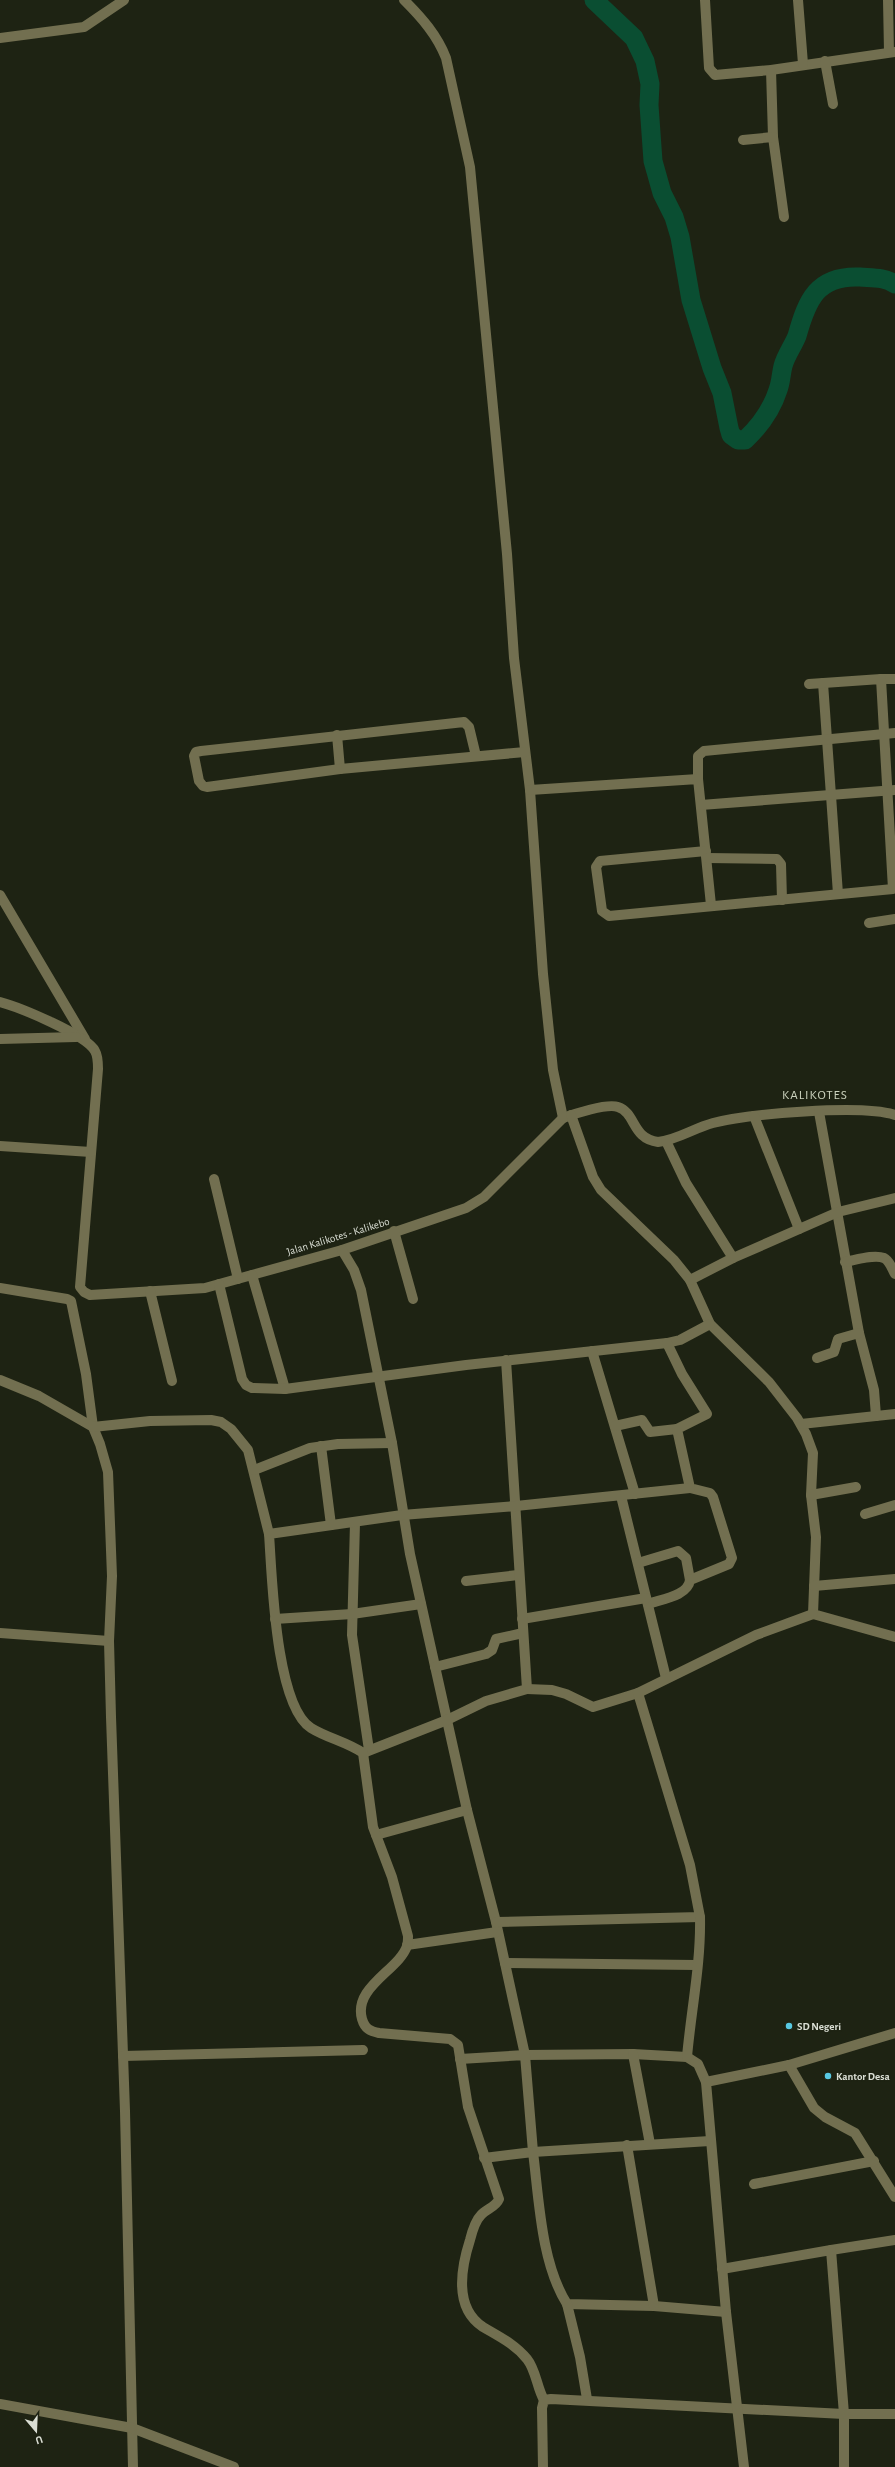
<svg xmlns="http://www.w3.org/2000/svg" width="895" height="2467" font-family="'Alegreya Sans',sans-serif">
<rect width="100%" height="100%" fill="#1e2313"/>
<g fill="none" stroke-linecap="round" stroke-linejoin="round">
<path stroke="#0a4e32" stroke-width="19" d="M 594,0 L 634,38 L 645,61 L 650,84 L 649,105 L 653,161 L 662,193 L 674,217 L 680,237 L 691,300 L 712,368 L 722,393 L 729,428 L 731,435 L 738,440 L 745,440 C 760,426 772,409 778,390 C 781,382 781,374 783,366 C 786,355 793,346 797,336 C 807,300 817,275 860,277 C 873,278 884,277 895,284"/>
<g stroke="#726f50" stroke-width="10">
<path d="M 404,0 C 422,18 437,35 446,58 L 470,167 L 507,554 L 514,658 L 530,790 L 543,974 L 553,1070 L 563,1118"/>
<path d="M 705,0 L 709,68 L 715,75 L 771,70 L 895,52"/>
<path d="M 798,0 L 803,64"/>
<path d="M 888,0 L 889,52"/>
<path d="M 0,38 L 84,27 L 124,0"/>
<path d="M 825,61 L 833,104"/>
<path d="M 771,70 L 773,137 L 784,217"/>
<path d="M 743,140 L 773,137"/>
<path d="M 881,679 L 895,679"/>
<path d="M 823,683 L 838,894"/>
<path d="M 337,735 L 340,769"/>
<path d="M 476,756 L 469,727 L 464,722 L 201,751 L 196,752 L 194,756 L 199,781 L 203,786 L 207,787 L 340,769 L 525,752"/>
<path d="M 698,779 L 698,756 L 704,751 L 895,733"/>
<path d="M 530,790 L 698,779 L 711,905"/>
<path d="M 701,805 L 895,790"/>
<path d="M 706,851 L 600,861 L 596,867 L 602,911 L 609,916 L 893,889 L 881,679 L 809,684"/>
<path d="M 707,858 L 777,859 L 781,864 L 782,900"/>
<path d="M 0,895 L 85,1039"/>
<path d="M 869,923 L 895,919"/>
<path d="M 0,1002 C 19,1007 87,1035 95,1051 C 98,1056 98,1063 98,1069 L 80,1287 L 84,1292 L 90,1295 L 205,1288 L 342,1250 L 466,1208 L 484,1197 L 563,1118 C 574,1114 607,1103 618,1107 C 636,1113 632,1139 658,1142 C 677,1140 694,1128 713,1123 C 748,1114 862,1104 895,1115"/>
<path d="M 0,1039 L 76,1037"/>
<path d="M 819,1112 L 859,1333 L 874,1390 L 876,1416"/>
<path d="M 571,1115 L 593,1177 L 601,1190 L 674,1260 L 690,1280 L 710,1324 L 769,1382 L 797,1418 L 806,1434 L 813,1453 L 811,1495 L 816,1537 L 813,1614 L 895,1637"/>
<path d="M 754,1116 L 799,1229"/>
<path d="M 666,1141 L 686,1183 L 733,1258"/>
<path d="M 0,1146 L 91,1152"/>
<path d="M 214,1179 L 238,1279"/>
<path d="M 394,1231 L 413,1299"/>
<path d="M 342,1250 L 354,1270 L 361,1290 L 392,1443 L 410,1554 L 467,1810 L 496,1922 L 525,2055 L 633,2054 L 687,2057 L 698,2064 L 706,2082"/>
<path d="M 845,1262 C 856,1260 874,1254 884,1258 C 890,1261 892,1269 895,1274"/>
<path d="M 252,1275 L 285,1389"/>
<path d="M 690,1280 L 733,1258 L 838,1212 L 895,1198"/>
<path d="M 219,1284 L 242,1379 L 246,1385 L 252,1388 L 285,1389 L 466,1365 L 667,1343 L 680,1340 L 710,1324"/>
<path d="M 0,1288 L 67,1299 L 71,1301 L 86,1374 L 93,1427 L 100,1444 L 108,1472 L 112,1576 L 109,1641 L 111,1717 L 125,2111 L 133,2467"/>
<path d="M 150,1291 L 172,1381"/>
<path d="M 592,1351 L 635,1494"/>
<path d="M 817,1358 L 834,1352 L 838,1339 L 859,1333"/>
<path d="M 0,1380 L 39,1396 L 93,1427 L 150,1421 L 211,1420 L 221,1422 L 231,1429 L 248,1450 L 269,1534"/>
<path d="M 801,1424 L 895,1414"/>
<path d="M 615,1426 L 642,1420 L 650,1432 L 677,1429"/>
<path d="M 321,1446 L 331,1525"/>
<path d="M 254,1470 L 310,1448 L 338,1444 L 392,1443"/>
<path d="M 811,1495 L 856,1487"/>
<path d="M 621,1496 L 666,1678"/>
<path d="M 865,1514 L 895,1505"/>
<path d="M 355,1523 L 352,1635 L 369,1750"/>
<path d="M 638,1563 L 678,1551 L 686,1558 L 690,1580"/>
<path d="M 466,1581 L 518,1575"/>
<path d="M 814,1586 L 895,1579"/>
<path d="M 648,1604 C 662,1599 688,1596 690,1580 L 729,1564 L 732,1558 L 713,1497 L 710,1493 L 690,1488 L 677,1429 L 707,1414 L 682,1374 L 667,1343"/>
<path d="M 275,1619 L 352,1614 L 421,1604"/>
<path d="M 522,1619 L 646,1598"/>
<path d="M 0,1633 L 109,1641"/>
<path d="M 435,1667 L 486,1654 L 492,1650 L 496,1639 L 523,1633"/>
<path d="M 527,1689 L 552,1690 L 566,1694 L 593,1707 L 638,1693"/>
<path d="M 363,1753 L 447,1720 L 486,1701 L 527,1689 L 506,1360"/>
<path d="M 376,1835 L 467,1810"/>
<path d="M 496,1922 L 700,1917 L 690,1865 L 638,1693 L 756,1635 L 813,1614"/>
<path d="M 407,1945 L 497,1932"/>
<path d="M 505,1963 L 697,1965"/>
<path d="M 633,2054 L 650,2144"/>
<path d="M 123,2056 L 363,2050"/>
<path d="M 687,2057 C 691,2011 701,1964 700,1917"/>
<path d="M 460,2059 L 525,2055 L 533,2152 L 484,2158"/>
<path d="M 789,2065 L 814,2108 L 825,2117 L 855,2133 L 895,2197"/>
<path d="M 710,2141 L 533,2152 C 539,2199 541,2263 567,2304 L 654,2306 L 726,2312"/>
<path d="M 627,2145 L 654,2306"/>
<path d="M 754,2184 L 874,2161"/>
<path d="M 831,2250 L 895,2240"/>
<path d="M 722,2269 L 831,2250 L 844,2414 L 844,2467"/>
<path d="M 567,2304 L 580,2357 L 587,2399"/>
<path d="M 544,2400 C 537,2388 536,2370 527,2359 C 515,2344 498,2336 483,2327 C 454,2308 461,2268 470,2240 C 472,2232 475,2221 481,2215 C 486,2209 496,2207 499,2199 L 468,2107 L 458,2045 L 450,2039 L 379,2033 C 370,2031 365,2029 362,2019 C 353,1987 399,1970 407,1946 C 408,1943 408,1939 408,1936 L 392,1877 L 373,1827 L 363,1753 C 347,1742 327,1738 311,1728 C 275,1705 272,1574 269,1534 L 402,1515 L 516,1506 L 690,1488"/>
<path d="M 0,2404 L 132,2428 L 234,2467"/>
<path d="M 543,2467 L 542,2408 L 544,2400 L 551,2399 L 844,2414 L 895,2414"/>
<path d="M 744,2467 L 726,2312 L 706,2082 L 789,2065 L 895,2033"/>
</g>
</g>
<g fill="#58c9e3" stroke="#1e2313" stroke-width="1.5">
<circle cx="789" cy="2026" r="4"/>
<circle cx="828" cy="2076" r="4"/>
</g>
<g text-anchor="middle" stroke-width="3" stroke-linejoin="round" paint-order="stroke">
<g font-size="11" fill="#daded4" stroke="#1e2313">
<text transform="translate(338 1236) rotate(-17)" y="4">Jalan Kalikotes - Kalikebo</text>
</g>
<g font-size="11" font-weight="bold" fill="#daded4" stroke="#1e2313" text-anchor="start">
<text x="797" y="2030">SD Negeri</text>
<text x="836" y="2080">Kantor Desa</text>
</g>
<g font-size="13" letter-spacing="1" fill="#ccd3be" stroke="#1e2313">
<text x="815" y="1099">KALIKOTES</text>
</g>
</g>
<g transform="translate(36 2431) rotate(161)" stroke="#1e2313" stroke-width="3" paint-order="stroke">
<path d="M0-3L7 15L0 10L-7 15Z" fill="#daded4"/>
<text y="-6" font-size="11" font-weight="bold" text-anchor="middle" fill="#daded4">U</text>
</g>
</svg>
